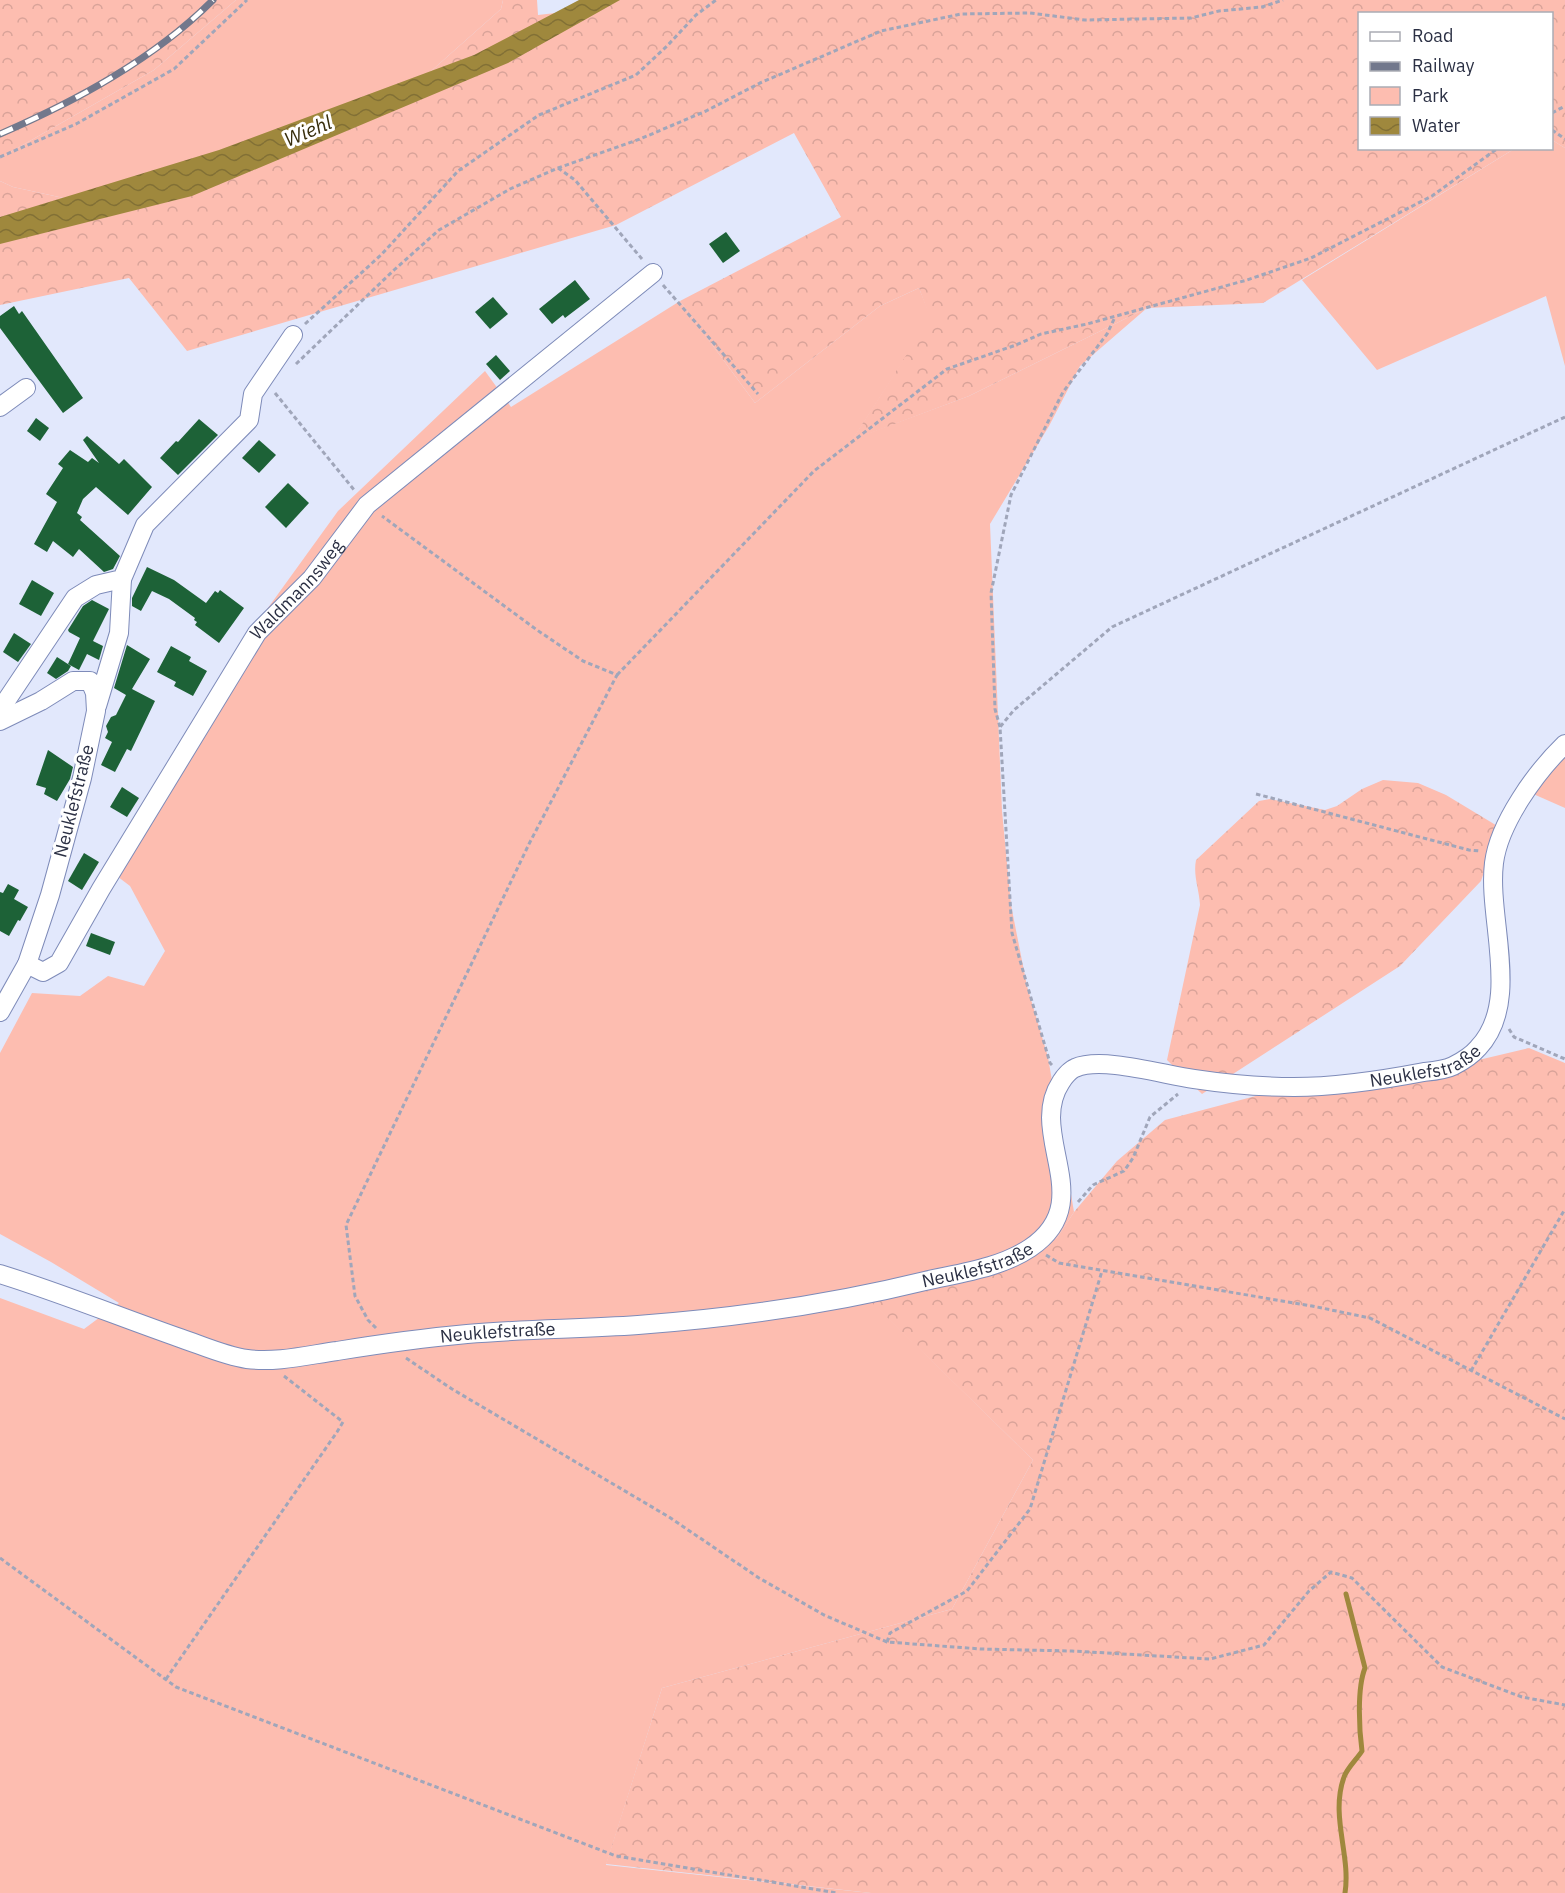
<svg xmlns="http://www.w3.org/2000/svg" width="1565" height="1893" font-family="'IBM Plex Sans',sans-serif">
<defs>
<pattern id="forest-crowns" width="20" height="18" patternUnits="userSpaceOnUse" patternTransform="scale(1.5)"><rect width="20" height="18" fill="#fdbdb0"/><path d="M2 6a3 3 0 1 1 6 0M12 15a3 3 0 1 1 6 0" fill="none" stroke="#d9a399"/></pattern>
<pattern id="water-waves" width="16" height="10" patternUnits="userSpaceOnUse" patternTransform="scale(1.5)"><rect width="16" height="10" fill="#9f883d"/><path d="M0 5q4-4 8 0t8 0" fill="none" stroke="#827035"/></pattern>
</defs>
<rect width="100%" height="100%" fill="#e2e8fc"/>
<g fill="#fdbdb0">
<path d="M 236,0 L 503,0 L 501,9 L 395,103 L 82,202 L 13,187 L 0,181 L 0,158 L 154,70 Z"/>
<path d="M 1552,140 L 1565,148 L 1565,366 L 1546,296 L 1377,370 L 1302,280 L 1514,149 L 1552,148 Z"/>
<path d="M 919,288 L 931,318 L 853,439 L 969,396 L 1147,308 L 1080,366 L 1049,426 L 990,524 L 1002,811 L 1011,905 L 1027,986 L 1048,1057 L 1074,1212 L 1057,1238 L 1019,1262 L 868,1298 L 1033,1460 L 952,1609 L 662,1688 L 606,1865 L 871,1893 L 0,1893 L 0,1298 L 84,1329 L 119,1303 L 51,1262 L 0,1234 L 0,1053 L 32,993 L 80,996 L 108,976 L 144,986 L 165,951 L 130,886 L 105,867 L 229,662 L 338,511 L 485,371 L 511,407 L 680,301 L 755,403 L 880,306 Z"/>
<path d="M 1565,757 L 1565,808 L 1531,793 Z"/>
</g>
<g fill="url(#forest-crowns)">
<path d="M 0,0 L 236,0 L 154,70 L 0,158 Z"/>
<path d="M 503,0 L 537,0 L 538,15 L 573,11 L 590,0 L 1565,0 L 1565,148 L 1552,140 L 1552,14 L 1360,14 L 1360,148 L 1514,149 L 1263,303 L 1147,308 L 969,396 L 852,440 L 930,318 L 919,288 L 880,306 L 755,403 L 680,301 L 841,217 L 794,133 L 616,225 L 187,351 L 129,278 L 0,305 L 0,181 L 13,187 L 82,202 L 395,103 L 501,9 Z"/>
<path d="M 1383,780 L 1418,783 L 1446,795 L 1499,827 L 1481,881 L 1400,966 L 1202,1094 L 1167,1060 L 1200,905 C 1199,888 1193,876 1196,860 L 1259,801 L 1270,799 L 1325,810 L 1337,806 L 1362,789 Z"/>
<path d="M 1529,1048 L 1565,1063 L 1565,1893 L 871,1893 L 606,1864 L 662,1688 L 952,1609 L 1033,1460 L 867,1298 L 1019,1262 L 1057,1238 L 1074,1212 L 1117,1161 L 1165,1120 L 1267,1093 L 1356,1089 Z"/>
</g>
<path fill="url(#water-waves)" d="M 579,0 L 620,0 L 508,63 L 192,196 L 0,244 L 0,217 L 219,150 L 474,55 Z"/>
<g fill="none" stroke-linecap="round" stroke-linejoin="round">
<path stroke="#9f883d" stroke-width="5" d="M 1345,1893 C 1351,1855 1330,1816 1344,1777 C 1347,1768 1357,1759 1362,1751 C 1359,1729 1357,1688 1365,1668 L 1346,1594"/>
</g>
<g fill="#1d6237">
<path d="M 726,232 L 740,251 L 723,263 L 709,244 Z"/>
<path d="M 575,280 L 590,299 L 565,318 L 563,315 L 552,324 L 539,309 Z"/>
<path d="M 493,297 L 508,314 L 490,329 L 475,312 Z"/>
<path d="M 14,306 L 19,314 L 22,311 L 83,398 L 63,413 L 0,328 L 0,316 Z"/>
<path d="M 496,355 L 510,371 L 500,380 L 486,364 Z"/>
<path d="M 36,418 L 49,428 L 40,441 L 27,431 Z"/>
<path d="M 199,419 L 218,435 L 178,475 L 160,458 L 176,441 L 178,442 Z"/>
<path d="M 87,436 L 119,464 L 124,459 L 152,487 L 128,515 L 96,487 L 83,499 L 77,513 L 82,517 L 80,520 L 120,556 L 113,569 L 104,572 L 79,549 L 73,557 L 53,541 L 47,552 L 34,544 L 57,502 L 46,494 L 63,468 L 58,464 L 70,450 L 88,462 L 92,458 L 99,463 L 83,440 Z"/>
<path d="M 259,440 L 276,455 L 259,473 L 242,458 Z"/>
<path d="M 288,483 L 309,503 L 286,528 L 265,507 Z"/>
<path d="M 147,567 L 174,580 L 206,603 L 215,591 L 218,593 L 220,590 L 244,608 L 219,643 L 195,625 L 197,622 L 194,620 L 195,618 L 169,599 L 152,591 L 141,611 L 132,606 L 132,598 Z"/>
<path d="M 32,580 L 54,593 L 41,616 L 19,604 Z"/>
<path d="M 92,600 L 109,609 L 93,641 L 103,646 L 99,660 L 87,654 L 79,670 L 68,664 L 80,638 L 69,632 L 68,630 L 83,606 Z"/>
<path d="M 14,633 L 31,644 L 18,662 L 3,652 Z"/>
<path d="M 127,645 L 150,659 L 132,689 L 155,701 L 131,751 L 127,749 L 115,772 L 101,765 L 112,742 L 105,738 L 108,732 L 106,726 L 111,717 L 116,715 L 126,695 L 114,688 Z"/>
<path d="M 171,646 L 191,657 L 189,661 L 207,671 L 193,696 L 174,686 L 176,682 L 157,672 Z"/>
<path d="M 57,657 L 71,666 L 68,671 L 56,679 L 47,673 Z"/>
<path d="M 48,750 L 73,767 L 70,779 L 57,801 L 44,794 L 46,788 L 36,785 Z"/>
<path d="M 122,787 L 139,798 L 127,817 L 110,807 Z"/>
<path d="M 84,853 L 99,862 L 82,890 L 68,881 Z"/>
<path d="M 8,884 L 19,890 L 14,899 L 28,907 L 20,921 L 18,920 L 9,936 L 0,931 L 0,892 L 3,893 Z"/>
<path d="M 91,933 L 115,942 L 110,955 L 86,946 Z"/>
</g>
<g fill="none" stroke-linecap="round" stroke-linejoin="round">
<defs>
<g id="minor">
<path d="M 0,407 L 26,388"/>
<path d="M 97,706 L 119,633 L 122,579"/>
<path d="M 0,710 L 75,598 L 96,585 L 122,579 L 145,525 L 249,420 L 253,394 L 293,335"/>
<path d="M 0,721 L 41,701 L 73,681 L 90,681 L 95,693 L 96,711 L 82,778 L 50,895 L 27,964 L 0,1012"/>
<path id="s1" d="M 27,964 L 43,972 L 59,963 L 101,889 L 257,633 L 312,578 L 367,505 L 653,273"/>
<path id="s2" d="M 0,1274 C 61,1293 120,1317 180,1338 C 201,1345 225,1356 247,1359 C 276,1363 308,1355 337,1351 C 380,1344 423,1338 467,1334 C 524,1329 581,1329 638,1325 C 734,1318 831,1304 925,1281 C 960,1273 1000,1268 1030,1248 C 1100,1201 1026,1135 1061,1082 C 1064,1077 1070,1070 1075,1068 C 1102,1056 1164,1075 1194,1079 C 1227,1084 1261,1087 1294,1087 C 1337,1087 1382,1080 1424,1072 C 1434,1071 1445,1070 1453,1066 C 1461,1062 1472,1055 1478,1048 C 1522,1002 1487,919 1494,863 C 1499,823 1536,772 1565,744"/>
</g>
</defs>
<use href="#minor" stroke="#7e8bb9" stroke-width="20"/>
<g stroke="#a0a6ba" stroke-width="3" stroke-dasharray="4.5 3" stroke-linecap="butt">
<path d="M 1552,113 L 1565,106"/>
<path d="M 1552,130 L 1565,139"/>
<path d="M 0,157 L 76,124 L 174,69 L 247,0"/>
<path d="M 558,168 L 575,180 L 642,259"/>
<path d="M 663,285 L 758,394"/>
<path d="M 305,324 L 381,255 L 458,171 L 539,115 L 636,75 L 667,46 L 696,15 L 716,0"/>
<path d="M 296,364 L 394,270 L 439,230 L 510,189 L 558,168 L 640,139 L 706,111 L 760,83 L 881,31 L 961,14 L 1030,13 L 1085,20 L 1191,18 L 1219,11 L 1262,7 L 1283,0"/>
<path d="M 275,393 L 355,491"/>
<path d="M 617,675 L 814,471 L 947,369 L 1016,345 L 1041,334 L 1087,324 L 1247,280 L 1311,258 L 1432,196 L 1498,148"/>
<path d="M 1000,727 L 995,709 L 991,593 L 1011,495 L 1063,392 L 1107,334 L 1115,317"/>
<path d="M 1256,794 L 1469,850 L 1480,851"/>
<path d="M 1509,1029 L 1514,1037 L 1565,1059"/>
<path d="M 1052,1065 L 1050,1063 L 1012,933 L 1000,727 L 1014,710 L 1112,627 L 1565,417"/>
<path d="M 1078,1202 L 1093,1185 L 1124,1171 L 1133,1158 L 1150,1117 L 1178,1094"/>
<path d="M 1046,1255 L 1059,1263 L 1312,1306 L 1370,1318 L 1565,1419"/>
<path d="M 376,1328 L 368,1320 L 355,1296 L 346,1225 L 529,844 L 617,675 L 583,661 L 537,630 L 382,516"/>
<path d="M 406,1358 L 452,1389 L 669,1517 L 759,1578 L 824,1615 L 887,1642 L 981,1649 L 1072,1651 L 1210,1659 L 1264,1645 L 1309,1591 L 1331,1572 L 1352,1578 L 1442,1667 L 1522,1697 L 1565,1705"/>
<path d="M 1471,1371 L 1565,1209"/>
<path d="M 0,1558 L 176,1687 L 616,1856 L 837,1893"/>
<path d="M 887,1642 L 890,1633 L 967,1591 L 1030,1509 L 1102,1271"/>
<path d="M 166,1679 L 337,1432 L 343,1422 L 284,1376"/>
</g>
<use href="#minor" stroke="#fff" stroke-width="18"/>
<defs>
<path id="rail" d="M 0,134 C 76,101 154,59 213,0"/>
</defs>
<use href="#rail" stroke="#72788c" stroke-width="7"/>
<use href="#rail" stroke="#fff" stroke-width="4.5" stroke-dasharray="14" stroke-linecap="butt"/>
</g>
<g text-anchor="middle" stroke-width="6" stroke-linejoin="round" paint-order="stroke">
<g font-size="18" fill="#2b3044" stroke="#fff">
<text dy="6" stroke="none"><textPath href="#s1" startOffset="480">Waldmannsweg</textPath></text>
<text transform="translate(74 801) rotate(-76)" y="6">Neuklefstraße</text>
<text dy="6" stroke="none"><textPath href="#s2" startOffset="1611">Neuklefstraße</textPath></text>
<text dy="6" stroke="none"><textPath href="#s2" startOffset="1000">Neuklefstraße</textPath></text>
<text dy="6" stroke="none"><textPath href="#s2" startOffset="514">Neuklefstraße</textPath></text>
</g>
<g font-size="20" font-style="italic" fill="#382e0c" stroke="#fff">
<text transform="translate(308 131) rotate(-23)" y="7">Wiehl</text>
</g>
</g>
<rect x="1358" y="12" width="195" height="138" fill="#ffffff" stroke="#aaacb4" stroke-width="1.5"/>
<rect x="1370" y="32" width="30" height="9" fill="#ffffff" stroke="#aaacb4" stroke-width="1.5"/>
<text x="1412" y="42" font-size="18" fill="#2b3044">Road</text>
<rect x="1370" y="62" width="30" height="9" fill="#72788c" stroke="#aaacb4" stroke-width="1.5"/>
<text x="1412" y="72" font-size="18" fill="#2b3044">Railway</text>
<rect x="1370" y="87" width="30" height="18" fill="#fdbdb0" stroke="#aaacb4" stroke-width="1.5"/>
<text x="1412" y="102" font-size="18" fill="#2b3044">Park</text>
<rect x="1370" y="117" width="30" height="18" fill="url(#water-waves)" stroke="#aaacb4" stroke-width="1.5"/>
<text x="1412" y="132" font-size="18" fill="#2b3044">Water</text>
</svg>
